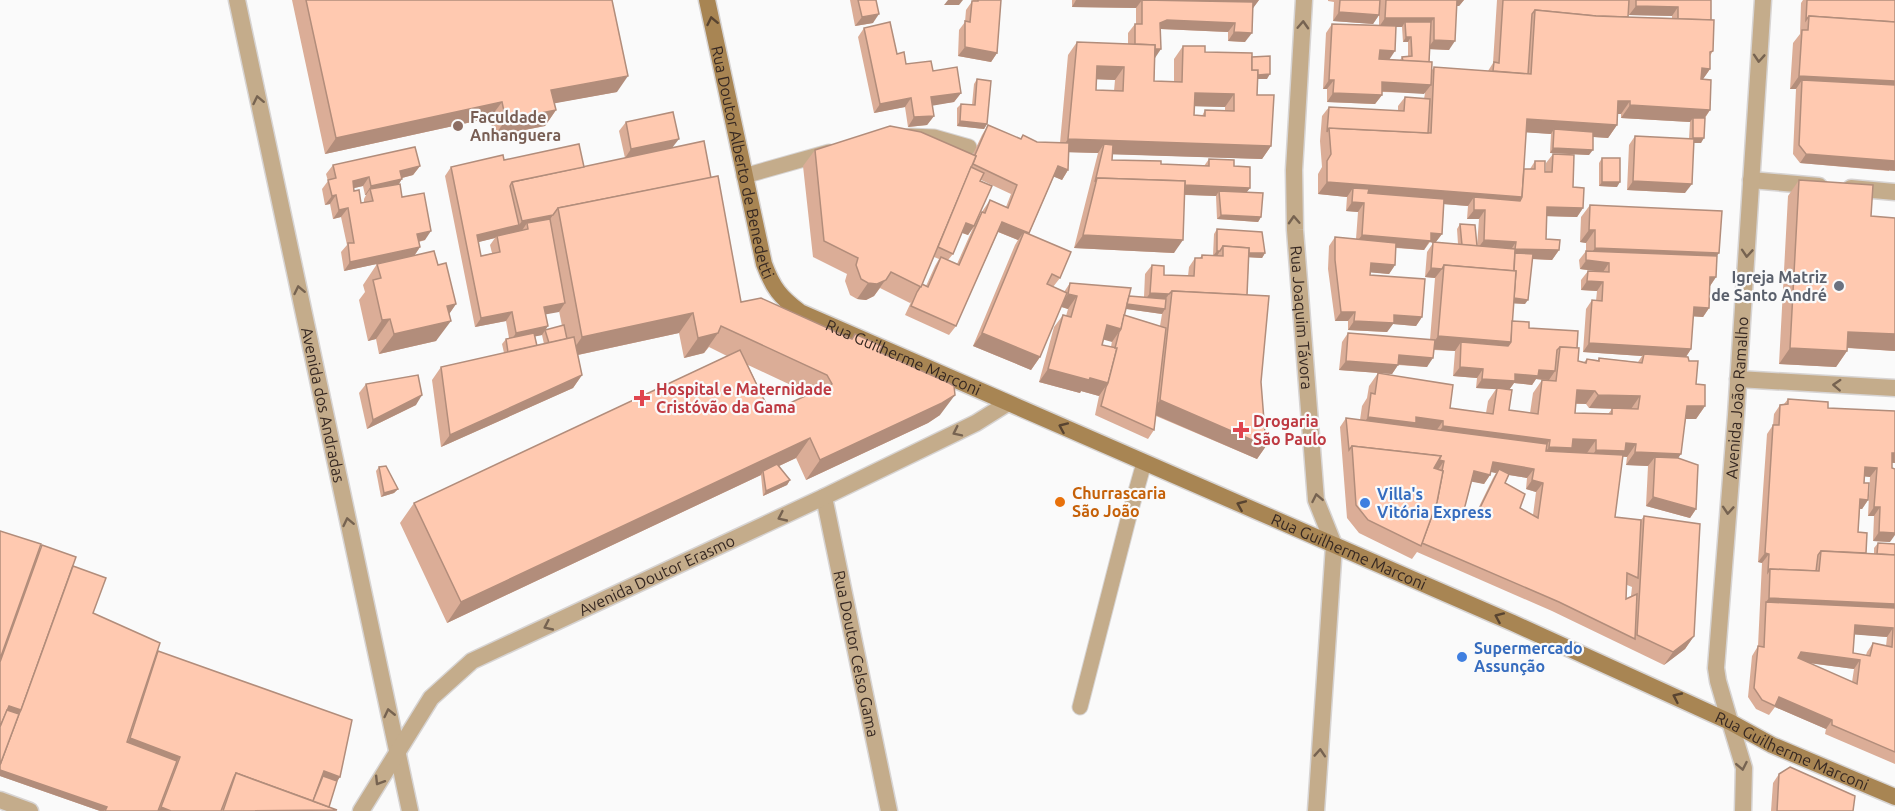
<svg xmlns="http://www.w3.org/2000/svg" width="1895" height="811" font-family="Ubuntu,sans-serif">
<rect width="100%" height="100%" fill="#fafafa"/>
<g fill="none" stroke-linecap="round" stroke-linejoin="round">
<defs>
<g id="service">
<path d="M 910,136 L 934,137 L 969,147"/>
<path d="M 744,176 L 829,152"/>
<path d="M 1080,707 L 1129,516 L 1144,463"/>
</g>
<g id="minor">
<path id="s1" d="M 237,0 L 410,811"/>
<path id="s2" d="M 1304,0 L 1294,170 L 1295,230 L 1316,500 L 1334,545 L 1316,811"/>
<path d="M 1751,180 L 1819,186"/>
<path d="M 1851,188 L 1895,192"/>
<path d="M 1738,379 L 1895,388"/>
<path id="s3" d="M 824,497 L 889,811"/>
<path d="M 1730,722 L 1744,768 L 1743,811"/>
</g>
<g id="tertiary">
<path id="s4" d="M 1730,722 L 1718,681 L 1716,668 L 1736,415 L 1763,0"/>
<path d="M 0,800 L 30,811"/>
<path id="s5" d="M 361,811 L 431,698 L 472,661 L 824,497 L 976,423 L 1008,403"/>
</g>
<g id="secondary">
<path id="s6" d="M 707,0 L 764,264 C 773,288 780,297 800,312 L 1513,623 L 1730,722 L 1772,745 L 1895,797"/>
</g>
</defs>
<use href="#service" stroke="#d7d4d3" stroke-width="17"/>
<use href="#minor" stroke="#d7d4d3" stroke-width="19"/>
<use href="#tertiary" stroke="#d7d4d3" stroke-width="19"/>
<use href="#secondary" stroke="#d7d4d3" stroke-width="19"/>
<use href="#service" stroke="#c4ac8b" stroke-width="15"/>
<use href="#minor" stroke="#c4ac8b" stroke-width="16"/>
<use href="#tertiary" stroke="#c4ac8b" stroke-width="16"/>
<use href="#secondary" stroke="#a88553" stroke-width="16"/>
</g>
<g fill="#dbad97" fill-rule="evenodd">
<path d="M 292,0 L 612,0 L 617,92 L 554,103 L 556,110 L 545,126 L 494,136 L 490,118 L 325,154 Z"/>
<path d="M 850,0 L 876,0 L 873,23 L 855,26 Z"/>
<path d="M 973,0 L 1001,0 L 997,53 L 991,62 L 958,56 L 959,30 L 965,22 L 966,10 Z"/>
<path d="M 1072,0 L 1259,0 L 1252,9 L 1245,42 L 1228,41 L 1228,32 L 1161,29 L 1155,58 L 1154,81 L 1174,82 L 1174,59 L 1183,46 L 1205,52 L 1252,57 L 1267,79 L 1258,79 L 1257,95 L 1271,146 L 1262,159 L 1112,154 L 1112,160 L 1161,164 L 1204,166 L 1209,159 L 1234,166 L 1250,188 L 1246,192 L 1261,217 L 1258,222 L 1217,219 L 1216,196 L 1185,195 L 1174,253 L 1074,248 L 1098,153 L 1069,152 L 1068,170 L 1062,180 L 1054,176 L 1029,234 L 1060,278 L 1053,287 L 1064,292 L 1070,283 L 1129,296 L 1144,297 L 1145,274 L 1152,265 L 1164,275 L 1188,276 L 1189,267 L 1195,258 L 1200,258 L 1202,255 L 1213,256 L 1214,234 L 1217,229 L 1265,253 L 1262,258 L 1249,257 L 1247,295 L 1261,382 L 1266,446 L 1257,459 L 1156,416 L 1154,430 L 1148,439 L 1095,415 L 1099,396 L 1081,391 L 1080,393 L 1039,382 L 1054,327 L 1063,315 L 1066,316 L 1068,309 L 1061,307 L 1040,357 L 1031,370 L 973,346 L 1015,245 L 1018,240 L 998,232 L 956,326 L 949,335 L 905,315 L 911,302 L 910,303 L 880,288 L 874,296 L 866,300 L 857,299 L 850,295 L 845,281 L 847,274 L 813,257 L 803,166 L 815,150 L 973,154 L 982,135 L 988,125 L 1020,139 L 1023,135 L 1037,142 L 1060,143 L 1068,55 L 1077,42 L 1128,44 L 1128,33 L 1135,24 L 1136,24 L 1136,8 L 1072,7 ZM 1096,79 L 1115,80 L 1114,91 L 1096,90 ZM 1195,106 L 1225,107 L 1225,111 L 1205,110 L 1202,116 L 1194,115 ZM 981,180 L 1011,194 L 1006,207 L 990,200 L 977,219 ZM 973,228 L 957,264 L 948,260 L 953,254 L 962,233 L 968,235 ZM 934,257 L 939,259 L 935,266 L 926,286 L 922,284 ZM 1126,309 L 1162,314 L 1160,326 L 1124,315 ZM 1103,339 L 1112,341 L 1111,347 L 1102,345 Z"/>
<path d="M 1328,0 L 1464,0 L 1459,6 L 1457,6 L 1449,50 L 1430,49 L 1429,62 L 1432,70 L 1434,67 L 1488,71 L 1493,63 L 1497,0 L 1629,0 L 1628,17 L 1672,18 L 1672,16 L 1629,15 L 1629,0 L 1711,0 L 1711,20 L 1713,51 L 1710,56 L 1710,69 L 1703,79 L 1710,110 L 1705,118 L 1701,143 L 1694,143 L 1685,193 L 1627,190 L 1629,145 L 1635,136 L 1689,139 L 1690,122 L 1621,118 L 1621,114 L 1617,114 L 1617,125 L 1608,138 L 1593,137 L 1589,155 L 1550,153 L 1551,134 L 1526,132 L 1524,169 L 1530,169 L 1535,161 L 1545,172 L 1546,172 L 1546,163 L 1553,154 L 1573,187 L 1583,208 L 1577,217 L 1547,216 L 1546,239 L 1559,250 L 1552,260 L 1532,259 L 1525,304 L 1514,303 L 1512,321 L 1577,348 L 1578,361 L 1584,362 L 1587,359 L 1598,360 L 1599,358 L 1638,362 L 1642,356 L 1583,352 L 1586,309 L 1592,300 L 1596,301 L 1597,291 L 1581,290 L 1581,280 L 1588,271 L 1595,271 L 1580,269 L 1579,260 L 1586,251 L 1586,243 L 1580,242 L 1581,217 L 1590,205 L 1717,256 L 1716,277 L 1710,286 L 1709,308 L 1703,317 L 1693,316 L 1691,349 L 1686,357 L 1705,406 L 1696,419 L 1686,419 L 1678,458 L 1696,509 L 1690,518 L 1646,506 L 1648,466 L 1626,465 L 1627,457 L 1622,457 L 1615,517 L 1641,520 L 1644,516 L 1694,636 L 1685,649 L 1664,665 L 1552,611 L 1417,552 L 1412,559 L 1359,533 L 1347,518 L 1340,427 L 1346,418 L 1360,420 L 1362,406 L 1367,398 L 1369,386 L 1378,373 L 1450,408 L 1486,413 L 1488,401 L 1496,389 L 1476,388 L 1477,378 L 1453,376 L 1455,351 L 1434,350 L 1427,367 L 1398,365 L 1392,374 L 1339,370 L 1342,342 L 1348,333 L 1430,340 L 1435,278 L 1425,277 L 1427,252 L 1433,243 L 1430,242 L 1424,250 L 1396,248 L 1395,265 L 1389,274 L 1371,272 L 1370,275 L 1422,317 L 1416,326 L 1393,324 L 1387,332 L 1348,330 L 1348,321 L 1335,321 L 1328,269 L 1329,246 L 1335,237 L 1356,239 L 1358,212 L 1346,211 L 1347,197 L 1318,194 L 1318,174 L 1322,167 L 1320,141 L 1322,116 L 1329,107 L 1398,111 L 1398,106 L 1405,97 L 1424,99 L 1425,93 L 1382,92 L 1382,95 L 1375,104 L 1327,102 L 1327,89 L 1323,89 L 1326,33 L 1332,24 L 1379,25 L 1379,15 L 1373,24 L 1333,21 L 1334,2 L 1328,1 ZM 1396,27 L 1402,27 L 1403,42 L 1408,42 L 1408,56 L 1402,57 L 1400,60 L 1389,60 ZM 1444,204 L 1468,206 L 1467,219 L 1479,219 L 1477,246 L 1460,224 L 1457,229 L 1458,244 L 1435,243 L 1442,234 ZM 1536,379 L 1542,380 L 1533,393 L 1530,413 L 1509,410 L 1509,390 L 1514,383 L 1532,385 ZM 1576,404 L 1586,404 L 1589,408 L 1612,409 L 1608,414 L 1575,413 ZM 1491,472 L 1496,473 L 1493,478 L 1475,515 L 1464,510 L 1472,481 L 1484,484 L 1490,475 ZM 1509,475 L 1527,478 L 1526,489 L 1536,492 L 1533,515 L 1520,508 L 1505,483 ZM 1627,585 L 1632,587 L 1631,596 L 1626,599 Z"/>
<path d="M 1803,0 L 1895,0 L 1889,171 L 1800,163 L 1793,154 L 1796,89 L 1790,89 L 1793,43 L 1800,34 L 1801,3 Z"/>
<path d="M 864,28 L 897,54 L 906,64 L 933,71 L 961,93 L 954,102 L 932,105 L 934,116 L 927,125 L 908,127 L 905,107 L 874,113 L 858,37 Z"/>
<path d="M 977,79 L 987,124 L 984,129 L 957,126 L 957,108 L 961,104 L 972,105 L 974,84 Z"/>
<path d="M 626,122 L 672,148 L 625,158 L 619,131 Z"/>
<path d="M 1602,158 L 1617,187 L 1599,186 L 1599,163 Z"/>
<path d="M 333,165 L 420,166 L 413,175 L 402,178 L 399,184 L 402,197 L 425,240 L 419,242 L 420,247 L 414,256 L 344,271 L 341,252 L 347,245 L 341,217 L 333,219 L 330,204 L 325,205 L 322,189 L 328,181 L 326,174 ZM 363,186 L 365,195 L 366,195 L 364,199 L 364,202 L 361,203 L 354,191 L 354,188 Z"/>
<path d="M 451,167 L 584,167 L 711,178 L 741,302 L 852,339 L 855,334 L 879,352 L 940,415 L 928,423 L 806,480 L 796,458 L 779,466 L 790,480 L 787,485 L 763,496 L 761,475 L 447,623 L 400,523 L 414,503 L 727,356 L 709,347 L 704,353 L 684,358 L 679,333 L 578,355 L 582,375 L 573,388 L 441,447 L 432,380 L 441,367 L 504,353 L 502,344 L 506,339 L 509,338 L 506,321 L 475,327 L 445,176 ZM 495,238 L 490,245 L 492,253 L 481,256 L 478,242 ZM 559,311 L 562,326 L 545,330 L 548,326 L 545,314 ZM 542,335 L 544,344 L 537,346 L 535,336 ZM 748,365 L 810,394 L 770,412 Z"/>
<path d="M 1799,180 L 1871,216 L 1895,218 L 1895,351 L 1847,348 L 1847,351 L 1836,367 L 1779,364 L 1788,196 Z"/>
<path d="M 377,264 L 438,265 L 456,304 L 449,314 L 436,341 L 379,354 L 376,339 L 368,341 L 359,300 L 365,292 L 363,285 Z"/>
<path d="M 366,384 L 416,405 L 367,429 L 359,393 Z"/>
<path d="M 1788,399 L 1828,408 L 1895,411 L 1895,463 L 1892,463 L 1890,542 L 1873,541 L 1874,516 L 1868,516 L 1870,477 L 1865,476 L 1864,483 L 1868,500 L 1862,509 L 1860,509 L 1858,532 L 1866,553 L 1874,554 L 1874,548 L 1878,543 L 1895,544 L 1895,764 L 1825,734 L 1826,729 L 1775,707 L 1769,715 L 1756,709 L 1748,697 L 1752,656 L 1758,646 L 1762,563 L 1758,562 L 1767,434 L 1773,425 L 1774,414 L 1780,405 L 1784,404 ZM 1854,634 L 1887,637 L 1886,646 L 1873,643 L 1867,652 L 1866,655 L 1853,653 ZM 1808,663 L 1854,669 L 1852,682 Z"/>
<path d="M 379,467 L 398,489 L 394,493 L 381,497 L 376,471 Z"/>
<path d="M 0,531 L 40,548 L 73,566 L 93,613 L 156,654 L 158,651 L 340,777 L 337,781 L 329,807 L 337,811 L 100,811 L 0,776 Z"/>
<path d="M 1779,774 L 1853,811 L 1771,811 L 1773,783 Z"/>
</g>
<g fill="#b28d7b">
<path d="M 948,0 L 963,0 L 959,5 L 944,5 Z"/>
<path d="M 1076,0 L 1142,0 L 1136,8 L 1072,7 Z"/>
<path d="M 1142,0 L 1259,0 L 1251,11 Z"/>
<path d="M 1455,0 L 1464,0 L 1459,6 L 1451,6 Z"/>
<path d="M 1636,6 L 1678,7 L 1672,16 L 1629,15 Z"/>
<path d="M 1339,12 L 1379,15 L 1373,24 L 1333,21 Z"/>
<path d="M 879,14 L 873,23 L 855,26 L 862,17 Z"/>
<path d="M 1385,18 L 1434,18 L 1428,27 L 1405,22 L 1402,27 L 1379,27 Z"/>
<path d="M 1167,20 L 1235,23 L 1228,32 L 1161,29 L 1160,23 Z"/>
<path d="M 1234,32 L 1252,33 L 1245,42 L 1228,41 Z"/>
<path d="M 1406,37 L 1411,37 L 1408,42 L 1403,42 Z"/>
<path d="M 1434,40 L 1455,41 L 1449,50 L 1427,49 Z"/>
<path d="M 965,47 L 997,53 L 991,62 L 958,56 Z"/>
<path d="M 1135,48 L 1161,49 L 1155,58 Z"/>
<path d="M 1380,50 L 1395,51 L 1389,60 L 1373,59 Z"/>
<path d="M 1097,66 L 1124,67 L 1115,80 L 1088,79 Z"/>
<path d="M 1702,68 L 1710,69 L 1701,82 Z"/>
<path d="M 1270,74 L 1267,79 L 1246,79 L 1250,75 Z"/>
<path d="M 628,76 L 617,92 L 540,106 L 551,90 Z"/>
<path d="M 1799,76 L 1895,81 L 1895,92 L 1802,80 L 1796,89 L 1790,89 Z"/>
<path d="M 1329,80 L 1334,80 L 1327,89 L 1323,89 Z"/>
<path d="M 1382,82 L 1431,85 L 1424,94 L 1376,91 Z"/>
<path d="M 961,93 L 954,102 L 925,107 L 931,97 Z"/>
<path d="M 1195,93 L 1234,94 L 1225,107 L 1186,106 Z"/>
<path d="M 1333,93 L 1382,95 L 1375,104 L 1327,102 Z"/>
<path d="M 911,98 L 905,107 L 874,113 L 880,104 Z"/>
<path d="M 1618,101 L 1630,101 L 1621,114 L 1609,114 Z"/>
<path d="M 502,102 L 490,118 L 325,154 L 336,138 Z"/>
<path d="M 1630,105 L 1710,110 L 1701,123 L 1693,118 L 1690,122 L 1621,118 Z"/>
<path d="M 556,110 L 545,126 L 494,136 L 506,120 Z"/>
<path d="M 934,116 L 927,125 L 908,127 L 914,117 Z"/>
<path d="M 1527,119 L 1617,125 L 1608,138 L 1554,134 L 1554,129 L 1551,134 L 1518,132 Z"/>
<path d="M 960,121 L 987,124 L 984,129 L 957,126 Z"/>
<path d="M 1693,138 L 1704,138 L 1701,143 L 1689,143 Z"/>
<path d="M 679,139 L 672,148 L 625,158 L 631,149 Z"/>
<path d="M 1068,139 L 1271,146 L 1262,159 L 1102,154 L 1104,144 L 1098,153 L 1059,152 Z"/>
<path d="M 1553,148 L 1593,150 L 1589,155 L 1550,153 Z"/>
<path d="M 1806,154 L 1895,161 L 1895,171 L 1800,163 Z"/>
<path d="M 420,166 L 413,175 L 394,180 L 400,171 Z"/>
<path d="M 1058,166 L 1068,170 L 1062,180 L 1052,176 Z"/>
<path d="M 369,177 L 363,186 L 346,190 L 353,181 Z"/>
<path d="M 402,179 L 396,188 L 370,189 L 366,195 L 365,195 L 371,186 Z"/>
<path d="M 1633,181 L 1692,184 L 1685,193 L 1627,190 Z"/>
<path d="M 1096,182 L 1250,188 L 1243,197 L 1219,191 L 1216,196 L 1094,191 Z"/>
<path d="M 1327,182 L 1522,197 L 1513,210 L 1474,197 L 1468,206 L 1353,197 L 1353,188 L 1347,197 L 1318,194 Z"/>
<path d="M 1602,182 L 1620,182 L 1617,187 L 1599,186 Z"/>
<path d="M 336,195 L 330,204 L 325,205 L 332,196 Z"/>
<path d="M 1352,202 L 1364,203 L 1358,212 L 1346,211 Z"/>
<path d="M 1547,207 L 1583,208 L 1577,217 L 1541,216 Z"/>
<path d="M 348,208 L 341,217 L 333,219 L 339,210 Z"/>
<path d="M 1474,210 L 1485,210 L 1479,219 L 1467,219 Z"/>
<path d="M 553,215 L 544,228 L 528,229 L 527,223 L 521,232 L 497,236 L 495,238 L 471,244 L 477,235 L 519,225 L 522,221 Z"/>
<path d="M 1221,215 L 1261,217 L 1258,222 L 1217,219 Z"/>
<path d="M 1002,222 L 1029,233 L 1024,232 L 1018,240 L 996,231 Z"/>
<path d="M 966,223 L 974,226 L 968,235 L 960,232 Z"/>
<path d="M 1589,230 L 1595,230 L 1586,243 L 1580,242 Z"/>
<path d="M 431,231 L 425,240 L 411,243 L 417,234 Z"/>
<path d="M 1431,233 L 1442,234 L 1435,243 L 1429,242 L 1424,250 L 1355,244 L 1362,235 Z"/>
<path d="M 1083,235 L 1183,240 L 1174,253 L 1074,248 Z"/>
<path d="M 1484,240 L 1516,242 L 1510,251 L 1478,248 Z"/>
<path d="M 420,247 L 414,256 L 344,271 L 350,262 Z"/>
<path d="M 1595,248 L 1719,253 L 1710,266 L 1609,263 L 1603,272 L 1580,269 Z"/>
<path d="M 1515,249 L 1559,250 L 1552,260 L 1512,258 Z"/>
<path d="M 1217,251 L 1220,251 L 1217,256 L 1213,256 Z"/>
<path d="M 1223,251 L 1265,253 L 1262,258 L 1223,256 Z"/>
<path d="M 1371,263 L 1395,265 L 1389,274 L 1365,272 Z"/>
<path d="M 1431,268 L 1442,269 L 1435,278 L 1425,277 Z"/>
<path d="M 891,272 L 874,296 L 866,300 L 857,299 L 868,283 Z"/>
<path d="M 1710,277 L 1716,277 L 1710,286 Z"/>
<path d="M 1587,281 L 1603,282 L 1597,291 L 1581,290 Z"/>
<path d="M 1150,293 L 1169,294 L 1163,303 L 1143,303 Z"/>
<path d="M 1068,294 L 1077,296 L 1068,309 L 1059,306 Z"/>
<path d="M 1509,298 L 1528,300 L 1525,304 L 1505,303 Z"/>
<path d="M 565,303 L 559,312 L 537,316 L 544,307 Z"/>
<path d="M 456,304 L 443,323 L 451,321 L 436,341 L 379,354 L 394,334 L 447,306 Z"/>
<path d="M 1124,304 L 1165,309 L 1162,314 L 1120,308 Z"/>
<path d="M 1694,307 L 1709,308 L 1703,317 L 1687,316 Z"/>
<path d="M 512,312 L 506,321 L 475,327 L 481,318 Z"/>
<path d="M 1341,312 L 1355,312 L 1348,321 L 1335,321 Z"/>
<path d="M 693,313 L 679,333 L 568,357 L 582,337 Z"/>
<path d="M 1394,315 L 1422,317 L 1416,326 L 1393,324 L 1387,332 L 1348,330 L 1354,321 Z"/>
<path d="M 390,319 L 376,339 L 368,341 L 382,320 Z"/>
<path d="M 1107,325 L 1121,329 L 1112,342 L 1098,338 Z"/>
<path d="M 548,326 L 542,335 L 510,342 L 516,333 Z"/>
<path d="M 1848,332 L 1895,334 L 1895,351 L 1837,347 Z"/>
<path d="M 718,333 L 704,353 L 684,358 L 698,338 Z"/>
<path d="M 982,333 L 1040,357 L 1031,370 L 973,346 Z"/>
<path d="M 1438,336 L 1511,342 L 1502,355 L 1461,342 L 1455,351 L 1429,349 Z"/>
<path d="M 1589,343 L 1691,349 L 1685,358 L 1644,354 L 1642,356 L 1583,352 Z"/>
<path d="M 1790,348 L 1847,351 L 1836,367 L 1779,364 Z"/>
<path d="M 1399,355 L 1433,358 L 1427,367 L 1393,364 Z"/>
<path d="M 1346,361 L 1398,365 L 1392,374 L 1339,370 Z"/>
<path d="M 1460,367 L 1483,369 L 1477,378 L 1453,376 Z"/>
<path d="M 1048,369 L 1090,378 L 1108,383 L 1099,396 L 1081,391 L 1080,393 L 1039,382 Z"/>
<path d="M 1539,370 L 1555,371 L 1549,380 L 1536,379 L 1532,385 L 1514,383 L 1509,390 L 1476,388 L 1482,379 Z"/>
<path d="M 582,375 L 573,388 L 441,447 L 450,435 Z"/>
<path d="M 1577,390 L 1595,391 L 1586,404 L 1568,403 Z"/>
<path d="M 422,395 L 416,405 L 367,429 L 373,420 Z"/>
<path d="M 955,395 L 940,415 L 928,423 L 806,480 L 820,460 Z"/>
<path d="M 1598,395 L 1640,396 L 1631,409 L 1589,408 Z"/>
<path d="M 1160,400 L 1266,446 L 1257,459 L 1151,413 Z"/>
<path d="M 1687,406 L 1705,406 L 1696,419 L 1678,419 Z"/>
<path d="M 1368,417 L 1416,417 L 1443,421 L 1434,434 L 1359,430 Z"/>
<path d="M 1443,426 L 1550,440 L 1541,453 L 1434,439 Z"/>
<path d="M 810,438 L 796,458 L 764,473 L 763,471 L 761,475 L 447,623 L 461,602 Z"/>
<path d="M 1573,439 L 1596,440 L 1587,453 L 1540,460 L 1549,447 Z"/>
<path d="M 1626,443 L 1636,444 L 1627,457 L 1621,456 L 1587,463 L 1596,450 Z"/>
<path d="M 1352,450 L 1444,461 L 1438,470 Z"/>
<path d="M 1635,452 L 1681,454 L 1672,467 L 1655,457 L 1648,466 L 1626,465 Z"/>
<path d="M 1892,453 L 1895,453 L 1895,463 L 1886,462 Z"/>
<path d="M 1493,462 L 1534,469 L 1527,478 L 1497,473 L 1499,469 L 1496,473 L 1487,471 Z"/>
<path d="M 1865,467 L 1877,468 L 1870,477 L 1859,476 Z"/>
<path d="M 1474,471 L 1490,475 L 1484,484 L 1468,481 Z"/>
<path d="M 790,480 L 787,485 L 763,496 L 766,491 Z"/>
<path d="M 1532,480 L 1543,483 L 1536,492 L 1526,489 Z"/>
<path d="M 398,489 L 394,493 L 381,497 L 384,493 Z"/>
<path d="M 1653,497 L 1696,509 L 1690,518 L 1646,506 Z"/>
<path d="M 1860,499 L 1868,500 L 1862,509 L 1854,508 Z"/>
<path d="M 1874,507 L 1880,507 L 1874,516 L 1868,516 Z"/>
<path d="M 1879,532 L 1895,533 L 1895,535 L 1890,542 L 1873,541 Z"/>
<path d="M 1765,553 L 1769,554 L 1762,563 L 1758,562 Z"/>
<path d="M 1769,598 L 1895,604 L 1895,618 L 1766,602 Z"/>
<path d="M 1855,625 L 1893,628 L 1887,637 L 1848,634 Z"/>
<path d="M 1694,636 L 1685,649 L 1664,665 L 1673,652 Z"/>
<path d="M 1801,652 L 1860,660 L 1854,669 L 1795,661 Z"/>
<path d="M 1779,697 L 1832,720 L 1826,729 L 1775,707 Z"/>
<path d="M 9,706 L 21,710 L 12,723 L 2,720 Z"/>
<path d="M 130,738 L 180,757 L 173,766 L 124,747 Z"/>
<path d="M 0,770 L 107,807 L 104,811 L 100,811 L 0,776 Z"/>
<path d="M 324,771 L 340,777 L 334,786 L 319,781 Z"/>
<path d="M 161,807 L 171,811 L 158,811 Z"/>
</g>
<g fill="#ffc9b0" stroke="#b28d7b" stroke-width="1.5" fill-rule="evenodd">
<path d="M 306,0 L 612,0 L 628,76 L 551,90 L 556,110 L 506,120 L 502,102 L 336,138 Z"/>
<path d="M 858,0 L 876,0 L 879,14 L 862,17 Z"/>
<path d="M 978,0 L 1001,0 L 997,53 L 965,47 L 965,21 L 970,22 L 972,1 L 978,1 Z"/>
<path d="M 1142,0 L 1253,2 L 1252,33 L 1234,32 L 1235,23 L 1167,20 L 1160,23 L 1161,49 L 1155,49 L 1155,45 L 1135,44 L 1135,24 L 1142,24 Z"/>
<path d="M 1340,0 L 1380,0 L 1379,15 L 1339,12 Z"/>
<path d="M 1386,0 L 1457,0 L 1455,41 L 1434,40 L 1434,18 L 1385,18 Z"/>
<path d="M 1503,0 L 1629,0 L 1628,17 L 1596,16 L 1535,10 L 1532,14 L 1528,74 L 1493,71 L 1494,62 L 1499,63 Z"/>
<path d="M 1636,0 L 1711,0 L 1711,20 L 1678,19 L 1678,7 L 1636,6 Z"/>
<path d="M 1807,0 L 1895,0 L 1895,22 L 1809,16 L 1806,20 Z"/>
<path d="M 1535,10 L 1596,16 L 1714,20 L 1713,51 L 1710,52 L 1710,69 L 1702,68 L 1701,79 L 1711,80 L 1710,110 L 1630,105 L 1630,101 L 1618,101 L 1617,125 L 1527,119 L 1522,197 L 1327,182 L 1327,161 L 1331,154 L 1329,128 L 1431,133 L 1434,67 L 1531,74 Z"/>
<path d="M 1809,16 L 1895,22 L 1895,81 L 1799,76 L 1802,30 L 1808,30 Z"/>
<path d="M 890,22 L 897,54 L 904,52 L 906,64 L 931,61 L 933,71 L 957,67 L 961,93 L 931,97 L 934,116 L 914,117 L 911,98 L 880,104 L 864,28 Z"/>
<path d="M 1405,22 L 1431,22 L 1429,62 L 1403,61 L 1402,57 L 1412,56 L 1411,37 L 1406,37 Z"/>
<path d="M 1332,24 L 1396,26 L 1395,51 L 1380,50 L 1379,59 L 1432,62 L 1431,85 L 1382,82 L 1382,95 L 1333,93 L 1334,80 L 1329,80 Z"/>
<path d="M 1077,42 L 1155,45 L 1154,81 L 1182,82 L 1183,46 L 1205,46 L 1205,52 L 1252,53 L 1252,70 L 1258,70 L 1257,95 L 1274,95 L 1271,146 L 1068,139 ZM 1097,66 L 1124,67 L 1123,91 L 1096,90 ZM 1195,93 L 1234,94 L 1234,111 L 1205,110 L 1205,116 L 1194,115 Z"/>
<path d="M 1270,56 L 1270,74 L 1258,75 L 1258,70 L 1252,70 L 1252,57 Z"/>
<path d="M 977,79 L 991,81 L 987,124 L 960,121 L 961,104 L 975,105 Z"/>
<path d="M 1802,80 L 1895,85 L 1895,161 L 1806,154 L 1799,145 Z"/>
<path d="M 1405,97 L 1430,99 L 1428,133 L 1329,128 L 1327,132 L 1329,107 L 1404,111 Z"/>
<path d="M 673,112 L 679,139 L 631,149 L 626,122 Z"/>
<path d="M 1693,118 L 1705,118 L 1704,138 L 1693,138 Z"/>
<path d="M 988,125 L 1021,139 L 1023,135 L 1037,142 L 1069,143 L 1068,170 L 1058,166 L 1029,233 L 1002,222 L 956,326 L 911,306 L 917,292 L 922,284 L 928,287 L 941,257 L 959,265 L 982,212 L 985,213 L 990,200 L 1008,208 L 1017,185 L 973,164 L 976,156 L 975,155 Z"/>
<path d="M 890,126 L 921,132 L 976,156 L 921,287 L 891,272 L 886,280 L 877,284 L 868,283 L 861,279 L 856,265 L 858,258 L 824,241 L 815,150 Z"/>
<path d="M 1554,129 L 1593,132 L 1593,150 L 1553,148 Z"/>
<path d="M 1635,136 L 1694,139 L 1692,184 L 1633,181 Z"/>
<path d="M 704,141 L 711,178 L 558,208 L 553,215 L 522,221 L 512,182 Z"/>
<path d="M 579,144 L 584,167 L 512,182 L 510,186 L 519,225 L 477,235 L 481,256 L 500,252 L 497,236 L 528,229 L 527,223 L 550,219 L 565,303 L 544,307 L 548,326 L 516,333 L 512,312 L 481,318 L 451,167 L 503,155 L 504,160 Z"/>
<path d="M 1104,144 L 1113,145 L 1112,160 L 1161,161 L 1161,164 L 1209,166 L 1209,159 L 1234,160 L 1234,166 L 1250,167 L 1250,188 L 1185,185 L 1185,181 L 1097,178 L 1095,182 Z"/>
<path d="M 415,147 L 420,166 L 400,171 L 402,179 L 371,186 L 369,177 L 353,181 L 354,191 L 359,190 L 361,203 L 373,201 L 370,189 L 400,184 L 402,197 L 424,193 L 431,231 L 417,234 L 420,247 L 350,262 L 348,243 L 354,243 L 348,208 L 339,210 L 336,195 L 332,196 L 328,180 L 336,178 L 333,165 Z"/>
<path d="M 1553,154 L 1574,155 L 1573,187 L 1584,188 L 1583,208 L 1547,207 L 1546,239 L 1560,240 L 1559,250 L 1515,249 L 1516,242 L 1484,240 L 1485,210 L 1474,210 L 1474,197 L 1520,201 L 1522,197 L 1524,169 L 1535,169 L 1535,161 L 1545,161 L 1545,172 L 1552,172 Z"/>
<rect x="1602" y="158" width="18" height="24"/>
<path d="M 971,167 L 984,173 L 980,181 L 992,186 L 974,226 L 966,223 L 953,254 L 938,247 Z"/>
<path d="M 718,176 L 741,302 L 761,298 L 852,339 L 855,334 L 882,346 L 879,352 L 949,383 L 954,386 L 955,395 L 942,403 L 820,460 L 810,438 L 461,602 L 414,503 L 740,350 L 770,412 L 832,384 L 827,375 L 721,326 L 718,333 L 698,338 L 693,313 L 582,337 L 558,208 Z"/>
<path d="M 1097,178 L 1185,181 L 1183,240 L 1083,235 Z"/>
<path d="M 1799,180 L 1873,185 L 1871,216 L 1895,218 L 1895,334 L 1848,332 L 1847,351 L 1790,348 Z"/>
<path d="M 1353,188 L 1369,189 L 1368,193 L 1444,199 L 1442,234 L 1431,233 L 1431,241 L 1362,235 L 1364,203 L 1352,202 Z"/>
<path d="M 1219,191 L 1263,193 L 1261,217 L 1221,215 Z"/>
<path d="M 1590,205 L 1722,211 L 1719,253 L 1595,248 L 1595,230 L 1589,230 Z"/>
<path d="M 1460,224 L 1475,225 L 1477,246 L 1462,245 Z"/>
<path d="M 1217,229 L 1262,232 L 1265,253 L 1249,253 L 1249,248 L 1223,246 L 1220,251 L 1217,251 Z"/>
<path d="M 1024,232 L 1071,252 L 1060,278 L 1052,274 L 1047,284 L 1067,293 L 1040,357 L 982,333 Z"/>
<path d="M 1335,237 L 1396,243 L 1395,265 L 1371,263 L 1370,275 L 1425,279 L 1422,317 L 1394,315 L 1394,323 L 1354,321 L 1355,312 L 1341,312 L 1335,260 Z"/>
<path d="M 1433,242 L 1515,249 L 1514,271 L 1444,265 L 1442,269 L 1431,268 Z"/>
<path d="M 1223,246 L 1249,248 L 1247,295 L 1172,291 L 1169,294 L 1150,293 L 1152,265 L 1164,266 L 1164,275 L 1194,276 L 1195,258 L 1202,258 L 1202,255 L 1223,256 Z"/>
<path d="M 434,251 L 438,265 L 446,263 L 456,304 L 447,306 L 451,321 L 394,334 L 390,319 L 382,320 L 373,280 L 381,278 L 377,264 Z"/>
<path d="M 1586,251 L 1717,256 L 1716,277 L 1710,277 L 1709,308 L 1694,307 L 1691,349 L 1589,343 L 1592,300 L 1602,301 L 1603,282 L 1587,281 L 1588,271 L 1609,272 L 1609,263 L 1586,260 Z"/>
<path d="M 1515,253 L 1533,254 L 1528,300 L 1514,298 L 1516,271 L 1514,271 Z"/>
<path d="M 1444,265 L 1516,271 L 1511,342 L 1438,336 Z"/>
<path d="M 1070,283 L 1131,288 L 1121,329 L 1107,325 L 1102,345 L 1117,348 L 1108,383 L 1090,378 L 1089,380 L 1048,369 L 1063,315 L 1071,317 L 1077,296 L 1068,294 Z"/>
<path d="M 1172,291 L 1269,296 L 1261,382 L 1266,446 L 1160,400 Z"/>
<path d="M 1129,296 L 1166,299 L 1165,309 L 1127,304 Z"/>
<path d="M 1124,315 L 1166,328 L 1154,430 L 1101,406 L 1106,387 L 1108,383 L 1117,348 L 1115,348 L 1119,332 L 1121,329 Z"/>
<path d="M 1512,321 L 1529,322 L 1529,328 L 1578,331 L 1577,348 L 1560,347 L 1557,350 L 1555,371 L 1539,370 L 1538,376 L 1515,374 L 1515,381 L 1482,379 L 1483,369 L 1460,367 L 1461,342 L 1508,346 L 1511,342 Z"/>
<path d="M 564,325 L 567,339 L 549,343 L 545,330 Z"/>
<path d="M 534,333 L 537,346 L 508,352 L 506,339 Z"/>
<path d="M 1348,333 L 1435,340 L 1433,358 L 1399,355 L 1398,365 L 1346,361 Z"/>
<path d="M 574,337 L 582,375 L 450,435 L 441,367 Z"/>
<path d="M 1560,347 L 1579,348 L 1578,361 L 1586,363 L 1587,359 L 1599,361 L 1599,358 L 1642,363 L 1644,354 L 1688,357 L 1689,361 L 1698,361 L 1696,384 L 1705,385 L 1705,406 L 1687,406 L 1681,454 L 1635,452 L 1636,444 L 1626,443 L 1625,451 L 1596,450 L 1596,440 L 1573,439 L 1572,448 L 1549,447 L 1550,440 L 1443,426 L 1443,421 L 1416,417 L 1416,423 L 1368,417 L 1371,393 L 1375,394 L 1378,373 L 1453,385 L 1450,408 L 1493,414 L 1497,388 L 1512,390 L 1509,410 L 1538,414 L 1542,380 L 1556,381 ZM 1577,390 L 1595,391 L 1598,395 L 1640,396 L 1638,409 L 1612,408 L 1612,414 L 1575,413 Z"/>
<path d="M 418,375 L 422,395 L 373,420 L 366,384 Z"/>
<path d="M 1788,399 L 1828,402 L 1828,408 L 1895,411 L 1895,453 L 1892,453 L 1892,468 L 1895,469 L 1895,533 L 1879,532 L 1880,507 L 1874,507 L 1877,468 L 1865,467 L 1864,483 L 1869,483 L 1868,500 L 1860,499 L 1858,532 L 1867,533 L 1866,553 L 1821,551 L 1818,555 L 1816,571 L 1770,569 L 1768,572 L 1769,554 L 1765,553 L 1773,425 L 1779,425 L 1780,405 L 1788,404 Z"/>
<path d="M 1346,418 L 1547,444 L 1546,451 L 1623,455 L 1615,517 L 1641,520 L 1638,578 L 1627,573 L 1626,599 L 1637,594 L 1635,639 L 1559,602 L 1422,543 L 1437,502 L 1443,471 L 1442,471 L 1444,461 L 1439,460 L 1441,456 L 1352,446 L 1349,450 ZM 1493,462 L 1534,469 L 1532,480 L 1543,483 L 1538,518 L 1520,508 L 1525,494 L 1505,483 L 1509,474 L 1499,469 L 1476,516 L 1464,510 L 1474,471 L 1490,475 Z"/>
<path d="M 1352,446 L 1441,456 L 1434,468 L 1443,471 L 1437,502 L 1421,546 L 1368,520 L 1356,505 Z"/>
<path d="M 1655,457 L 1678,458 L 1698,465 L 1696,509 L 1653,497 Z"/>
<path d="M 777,464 L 790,480 L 766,491 L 763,471 Z"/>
<path d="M 386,466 L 398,489 L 384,493 L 379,467 Z"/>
<path d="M 1644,516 L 1700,524 L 1694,636 L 1673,652 L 1637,635 Z"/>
<path d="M 0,531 L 41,544 L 0,659 Z"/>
<path d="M 1878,543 L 1895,544 L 1895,555 L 1877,554 Z"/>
<path d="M 42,545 L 76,557 L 21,710 L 9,706 L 0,727 L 0,662 Z"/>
<path d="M 1821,551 L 1895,555 L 1895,604 L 1769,598 L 1770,569 L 1819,571 Z"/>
<path d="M 73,566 L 106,578 L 93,613 L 160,643 L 127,742 L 177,761 L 158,811 L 105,811 L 107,807 L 0,770 L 0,765 L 19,714 L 21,710 Z"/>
<path d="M 1766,602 L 1895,608 L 1895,752 L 1832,725 L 1832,720 L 1779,697 L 1775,706 L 1762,700 L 1754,688 L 1758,646 L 1764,647 ZM 1855,625 L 1893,628 L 1892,647 L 1873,643 L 1870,656 L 1853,653 ZM 1801,652 L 1860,660 L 1857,684 L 1798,658 Z"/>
<path d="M 158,651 L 352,720 L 340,777 L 324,771 L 313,801 L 236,773 L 234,777 L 221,811 L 171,811 L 161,807 L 180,757 L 130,738 Z"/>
<path d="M 7,710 L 19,714 L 0,765 L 0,727 Z"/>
<path d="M 1790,767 L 1855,796 L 1853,811 L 1777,811 L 1779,774 Z"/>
<path d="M 236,773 L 337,810 L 223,811 Z"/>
<path d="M 323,776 L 337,781 L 329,807 L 313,801 Z"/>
</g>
<defs><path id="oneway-chevron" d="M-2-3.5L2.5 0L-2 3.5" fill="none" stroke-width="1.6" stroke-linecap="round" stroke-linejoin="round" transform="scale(1.5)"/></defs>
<g stroke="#584431">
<use href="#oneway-chevron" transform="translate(712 21) rotate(-102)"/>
<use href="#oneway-chevron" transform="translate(1063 427) rotate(-156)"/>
<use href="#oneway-chevron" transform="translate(1241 505) rotate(-157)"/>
<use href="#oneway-chevron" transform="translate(1499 617) rotate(-156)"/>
<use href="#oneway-chevron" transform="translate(1677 697) rotate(-155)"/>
</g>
<g stroke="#766351">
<use href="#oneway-chevron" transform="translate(1303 25) rotate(-87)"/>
<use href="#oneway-chevron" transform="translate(1759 58) rotate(94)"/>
<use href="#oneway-chevron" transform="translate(258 100) rotate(-102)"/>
<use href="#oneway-chevron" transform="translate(1294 220) rotate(-93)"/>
<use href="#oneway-chevron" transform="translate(1747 253) rotate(94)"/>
<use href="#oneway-chevron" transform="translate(299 290) rotate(-102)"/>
<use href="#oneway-chevron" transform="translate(1837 385) rotate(-177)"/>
<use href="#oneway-chevron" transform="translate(957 432) rotate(154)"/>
<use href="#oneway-chevron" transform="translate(1317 498) rotate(-101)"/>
<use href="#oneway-chevron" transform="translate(1728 510) rotate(94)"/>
<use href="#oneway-chevron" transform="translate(782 517) rotate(155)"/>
<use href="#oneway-chevron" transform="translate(348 522) rotate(-102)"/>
<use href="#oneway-chevron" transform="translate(548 626) rotate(155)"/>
<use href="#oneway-chevron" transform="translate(389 713) rotate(-103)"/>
<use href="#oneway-chevron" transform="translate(1320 753) rotate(-86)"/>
<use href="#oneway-chevron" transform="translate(1742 766) rotate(79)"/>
<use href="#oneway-chevron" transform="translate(379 781) rotate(122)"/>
</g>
<circle fill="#8d6e63" stroke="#fafafa" stroke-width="2" cx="458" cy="126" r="6"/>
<circle fill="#6b7280" stroke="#fafafa" stroke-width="2" cx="1839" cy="286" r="6"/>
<g fill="#e0444e" stroke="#fafafa" stroke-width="2">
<path d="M639 389h6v6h6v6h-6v6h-6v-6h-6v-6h6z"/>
<path d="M1238 421h6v6h6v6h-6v6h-6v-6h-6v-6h6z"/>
</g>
<circle fill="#e8710a" stroke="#fafafa" stroke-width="2" cx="1060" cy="502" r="6"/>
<g fill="#3f7fe0" stroke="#fafafa" stroke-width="2">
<circle cx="1365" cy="503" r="6"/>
<circle cx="1462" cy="657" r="6"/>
</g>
<g text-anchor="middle" stroke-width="4.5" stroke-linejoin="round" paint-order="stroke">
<g font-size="16" font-weight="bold" fill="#785e54" stroke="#fafafa" text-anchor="start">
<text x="470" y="123">Faculdade<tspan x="470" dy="18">Anhanguera</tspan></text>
</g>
<g font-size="16" fill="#362822" stroke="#fafafa">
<text dy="6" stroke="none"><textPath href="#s6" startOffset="166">Rua Doutor Alberto de Benedetti</textPath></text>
<text dy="6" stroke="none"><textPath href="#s2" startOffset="318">Rua Joaquim Távora</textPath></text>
<text dy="6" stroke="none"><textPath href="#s6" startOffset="444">Rua Guilherme Marconi</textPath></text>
<text dy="6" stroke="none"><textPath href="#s4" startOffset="327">Avenida João Ramalho</textPath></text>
<text dy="6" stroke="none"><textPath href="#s1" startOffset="414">Avenida dos Andradas</textPath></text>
<text dy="6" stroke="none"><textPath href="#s6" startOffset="930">Rua Guilherme Marconi</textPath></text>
<text dy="6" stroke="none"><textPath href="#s5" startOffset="392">Avenida Doutor Erasmo</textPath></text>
<text dy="6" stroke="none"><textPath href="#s3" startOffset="160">Rua Doutor Celso Gama</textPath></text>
<text dy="6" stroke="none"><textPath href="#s6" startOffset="1416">Rua Guilherme Marconi</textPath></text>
</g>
<g font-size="16" font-weight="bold" fill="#5b616d" stroke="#fafafa" text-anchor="end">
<text x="1827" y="283">Igreja Matriz<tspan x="1827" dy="18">de Santo André</tspan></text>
</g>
<g font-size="16" font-weight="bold" fill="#be3a42" stroke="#fafafa" text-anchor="start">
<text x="656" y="395">Hospital e Maternidade<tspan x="656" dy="18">Cristóvão da Gama</tspan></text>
<text x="1253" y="427">Drogaria<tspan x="1253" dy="18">São Paulo</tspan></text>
</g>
<g font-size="16" font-weight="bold" fill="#c56008" stroke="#fafafa" text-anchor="start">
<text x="1072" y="499">Churrascaria<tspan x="1072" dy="18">São João</tspan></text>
</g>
<g font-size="16" font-weight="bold" fill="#366cbe" stroke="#fafafa" text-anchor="start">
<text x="1377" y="500">Villa's<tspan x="1377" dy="18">Vitória Express</tspan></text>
<text x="1474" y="654">Supermercado<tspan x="1474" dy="18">Assunção</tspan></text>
</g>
</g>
</svg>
